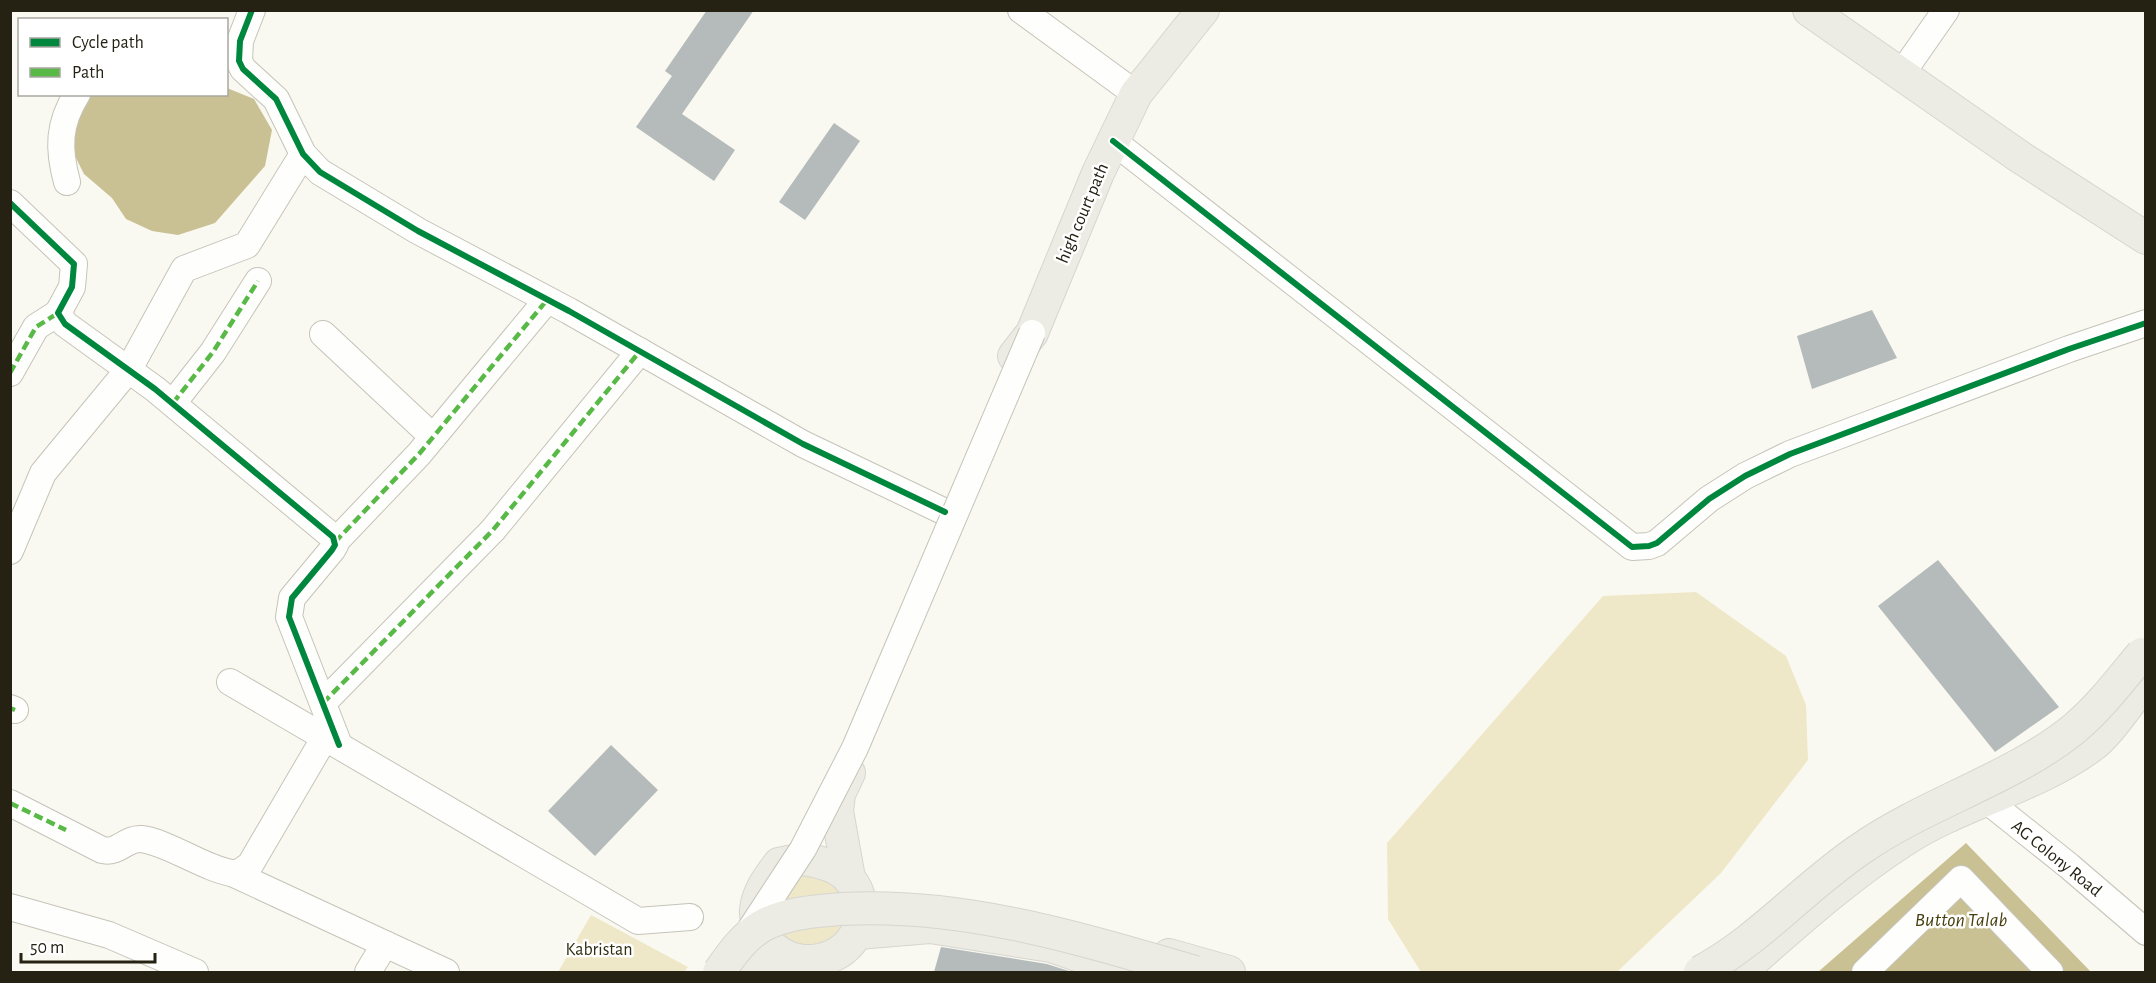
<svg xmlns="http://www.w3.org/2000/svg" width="2156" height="983" font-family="'Alegreya Sans',sans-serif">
<rect width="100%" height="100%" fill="#faf9f1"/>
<g fill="#eee8c8">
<path d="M 1696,592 L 1786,656 L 1806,705 L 1808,760 L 1721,873 L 1617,972 L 1421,972 L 1388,919 L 1387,843 L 1603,596 Z"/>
<path d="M 816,868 L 841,885 L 847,924 L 828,947 L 779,943 L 771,887 Z"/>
<path d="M 591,915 L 688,967 L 684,972 L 558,972 Z"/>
</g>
<g fill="#c9c093">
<path d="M 227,88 L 254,99 L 272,130 L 265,166 L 215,223 L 178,235 L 152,231 L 126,219 L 112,198 L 84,174 L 70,146 L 82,95 L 226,94 Z"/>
<path d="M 1966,843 L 2091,972 L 1818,972 Z"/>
</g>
<g fill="#b4bbba">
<path d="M 707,10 L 754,10 L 682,114 L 735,150 L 714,181 L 636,127 L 672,76 L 665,71 Z"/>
<path d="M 834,123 L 860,141 L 805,220 L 779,202 Z"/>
<path d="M 1872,310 L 1897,358 L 1812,389 L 1797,336 Z"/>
<path d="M 1938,560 L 2059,707 L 1995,752 L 1878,606 Z"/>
<path d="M 611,745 L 658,790 L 595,856 L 548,811 Z"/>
<path d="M 941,947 L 1047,964 L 1072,972 L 934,972 Z"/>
</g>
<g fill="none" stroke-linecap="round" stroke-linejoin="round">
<defs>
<g id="minor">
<path d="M 252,10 L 240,41 L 239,61 L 243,69 L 276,99 L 303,154 L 320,172 L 418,231 L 569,311 L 803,444 L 945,512"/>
<path d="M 1021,10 L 1136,94"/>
<path d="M 1900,76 L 1946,10"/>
<path d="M 1113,141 L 1632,547 L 1649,546 L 1657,543 L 1709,499 L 1745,476 L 1790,454 L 2069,349 L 2146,323"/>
<path d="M 67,182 C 58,149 58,124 77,94"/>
<path d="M 10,203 L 74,264 L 72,287 L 58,313 L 65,324 L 155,389 L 333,537 L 335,545 L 332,550 L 292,598 L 289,617 L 339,745"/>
<path d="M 323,334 L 433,437"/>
<path d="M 10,373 L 36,327 L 58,313"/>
<path d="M 173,403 L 213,352 L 258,281"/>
<path d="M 335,542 L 419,454 L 547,300"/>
<path d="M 10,551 L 43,473 L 129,369 L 184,269 L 247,245 L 303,154"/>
<path d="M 230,682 L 638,921 L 690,917"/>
<path d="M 323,703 L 493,530 L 640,351"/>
<path d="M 10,708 L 15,710"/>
<path d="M 1977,785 L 1985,799 L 2069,866 L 2146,932"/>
<path d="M 10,803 L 102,850 C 118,854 126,838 141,839 C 169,842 205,870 237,874 L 250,865 L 325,737"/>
<path d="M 232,873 L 385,944 L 368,972"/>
<path d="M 10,907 L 109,935 L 195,972"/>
<path d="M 385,944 L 446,972"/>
<path d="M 1865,972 L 1961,879 L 2050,972"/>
</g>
<g id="major">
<path d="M 1809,10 L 2020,157 L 2146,238"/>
<path d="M 1014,356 L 1032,333 L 1098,173 L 1136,94 L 1203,10"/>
<path d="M 803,859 C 829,863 851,870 859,897 C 874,953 803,983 767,942 C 761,934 755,920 756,909 C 758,892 769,877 779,864 Z"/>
<path d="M 849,878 L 837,811 L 839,794 L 849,773"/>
<path d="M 858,933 L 930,927 L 1051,946 L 1126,972"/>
<path d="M 1169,955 L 1229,972"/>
<path d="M 754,972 L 776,953"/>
<path d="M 1740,972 C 1792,927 1844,879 1903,841 C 1962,802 2036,788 2093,745 C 2111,731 2130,700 2146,682"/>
</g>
</defs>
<use href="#minor" stroke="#c5c4b9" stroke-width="28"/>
<use href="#major" stroke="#d6d5d0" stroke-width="34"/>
<use href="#minor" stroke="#fefefd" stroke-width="26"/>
<use href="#major" stroke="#ecebe4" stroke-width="32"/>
<defs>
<path id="minor-bridge" d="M 746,936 L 803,849 L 855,748 L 1032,333"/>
<g id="major-bridge">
<path d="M 719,972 C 731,955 743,937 762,926 C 786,913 816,911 842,909 C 963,902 1081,939 1195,972"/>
<path d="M 1700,972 C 1760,940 1805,886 1862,848 C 1927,803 2016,777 2075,728 C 2101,706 2121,679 2142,654"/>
</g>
</defs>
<use href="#minor-bridge" stroke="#c5c4b9" stroke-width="28" stroke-linecap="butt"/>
<use href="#major-bridge" stroke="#d6d5d0" stroke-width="34" stroke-linecap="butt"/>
<use href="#minor-bridge" stroke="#fefefd" stroke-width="26"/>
<use href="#major-bridge" stroke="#ecebe4" stroke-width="32"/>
<g stroke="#58b947" stroke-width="4.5" stroke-dasharray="9 4.5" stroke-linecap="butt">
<path d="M 10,373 L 36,327 L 58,313"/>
<path d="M 173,403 L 213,352 L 258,281"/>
<path d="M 335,542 L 419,454 L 547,300"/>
<path d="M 323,703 L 493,530 L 640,351"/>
<path d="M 10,708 L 15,710"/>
<path d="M 10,803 L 66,830"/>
</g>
<defs>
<g id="cycleway">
<path d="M 252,10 L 240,41 L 239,61 L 243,69 L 276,99 L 303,154 L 320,172 L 418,231 L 569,311 L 803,444 L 945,512"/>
<path d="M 1113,141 L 1632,547 L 1649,546 L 1657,543 L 1709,499 L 1745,476 L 1790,454 L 2069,349 L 2146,323"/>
<path d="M 10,203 L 74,264 L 72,287 L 58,313 L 65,324 L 155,389 L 333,537 L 335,545 L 332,550 L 292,598 L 289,617 L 339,745"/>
</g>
</defs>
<use href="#cycleway" stroke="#fff" stroke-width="10"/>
<use href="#cycleway" stroke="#00873e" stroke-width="6"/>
</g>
<g text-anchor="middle" stroke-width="5" stroke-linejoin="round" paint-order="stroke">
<g font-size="18" fill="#252214" stroke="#fff">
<text transform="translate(1082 213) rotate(-67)" y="6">high court path</text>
<text transform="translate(2057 858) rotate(39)" y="6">AG Colony Road</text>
</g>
<g font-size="18" fill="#332d11" stroke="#fff">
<text x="599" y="955">Kabristan</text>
</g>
<g font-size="20" font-style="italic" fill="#473f0d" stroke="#fff">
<text x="1961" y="926">Button Talab</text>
</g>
</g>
<rect width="2156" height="983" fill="none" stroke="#252214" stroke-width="24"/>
<rect x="18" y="18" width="210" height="78" fill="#ffffff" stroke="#a8a7a1" stroke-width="1.5"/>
<rect x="30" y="38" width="30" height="9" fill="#00873e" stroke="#a8a7a1" stroke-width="1.5"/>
<text x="72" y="48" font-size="18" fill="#252214">Cycle path</text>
<rect x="30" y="68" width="30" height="9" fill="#58b947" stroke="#a8a7a1" stroke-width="1.5"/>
<text x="72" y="78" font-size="18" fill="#252214">Path</text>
<path d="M21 953v9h134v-9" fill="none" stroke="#252214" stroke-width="3"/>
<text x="30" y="953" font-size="18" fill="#252214" stroke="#ffffff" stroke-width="4.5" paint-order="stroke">50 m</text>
</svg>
